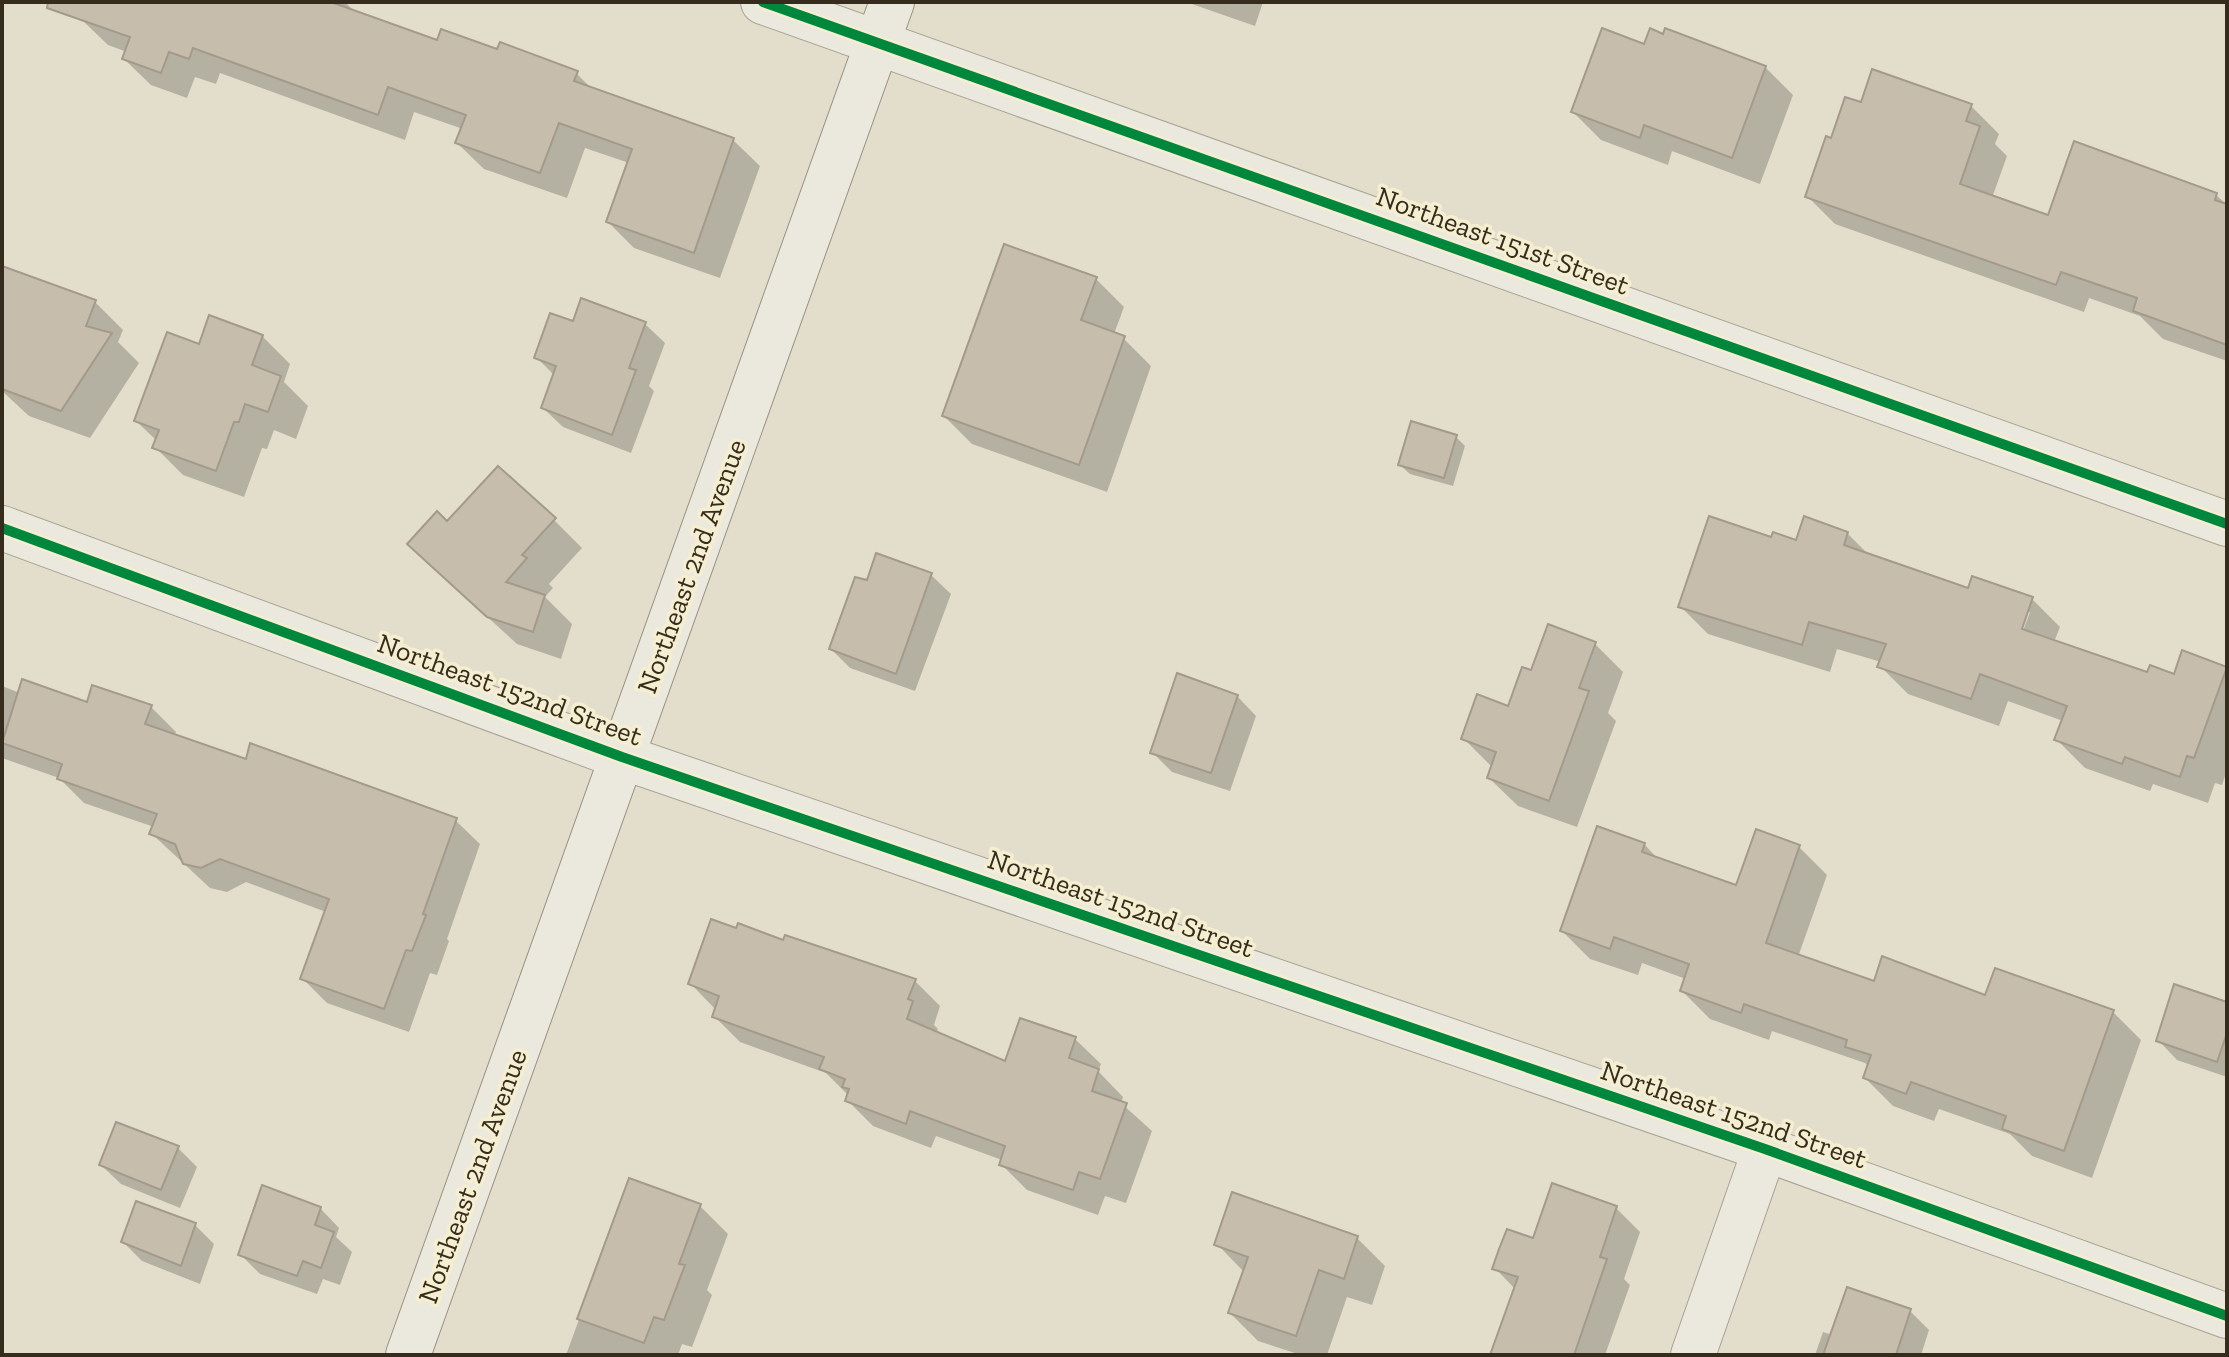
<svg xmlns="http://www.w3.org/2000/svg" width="2229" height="1357" font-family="'Zilla Slab',serif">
<rect width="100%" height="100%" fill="#e3decb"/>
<g fill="#0003" fill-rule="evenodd">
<path d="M 87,2 L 345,2 L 356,13 L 438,42 L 498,52 L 576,73 L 593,90 L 733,140 L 760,166 L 720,278 L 634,248 L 608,222 L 629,163 L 585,148 L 567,198 L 484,169 L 457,143 L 463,129 L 414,112 L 405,140 L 220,73 L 216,84 L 195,77 L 187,98 L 151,85 L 124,59 L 127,52 L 108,45 L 81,19 Z"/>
<path d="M 1186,2 L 1263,2 L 1255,26 Z"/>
<path d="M 1645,46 L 1765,67 L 1793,95 L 1760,184 L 1672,151 L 1668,165 L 1601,140 L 1573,112 Z"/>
<path d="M 1862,105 L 1971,106 L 1999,134 L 1995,144 L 2007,156 L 1992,198 L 2049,218 L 2216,195 L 2227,205 L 2227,361 L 2163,339 L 2140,316 L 2089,298 L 2084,312 L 1835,224 L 1807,196 L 1832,140 Z"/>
<path d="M 2,268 L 95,302 L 123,330 L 118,342 L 139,363 L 90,438 L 29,416 L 2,391 Z"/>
<path d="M 1096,279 L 1124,307 L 1114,334 L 1123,338 L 1151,366 L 1107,492 L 972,444 L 944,416 Z"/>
<path d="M 574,324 L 645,324 L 665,343 L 649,386 L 654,391 L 631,453 L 563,427 L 543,408 L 555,376 L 536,357 Z"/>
<path d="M 262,336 L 290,364 L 284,382 L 308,406 L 296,439 L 274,430 L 267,449 L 262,448 L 244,497 L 183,475 L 155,447 L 157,441 L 136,421 L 200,346 Z"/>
<path d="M 1456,437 L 1465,446 L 1453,486 L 1410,474 L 1400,465 Z"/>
<path d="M 554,520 L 582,548 L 549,584 L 553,588 L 545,597 L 572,624 L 561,659 L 517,644 L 438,572 L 447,524 Z"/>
<path d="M 1847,533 L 1871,557 L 1969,590 L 2032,599 L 2060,627 L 2054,642 L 2148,674 L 2175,676 L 2226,668 L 2227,770 L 2222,785 L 2215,783 L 2208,803 L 2153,784 L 2150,791 L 2085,768 L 2057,740 L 2063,721 L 2008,701 L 1999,726 L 1908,694 L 1880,666 L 1881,662 L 1837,649 L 1830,672 L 1708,634 L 1680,606 L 1772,540 L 1797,542 ZM 2025,612 L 2030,612 L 2020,639 L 2017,638 Z"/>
<path d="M 931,575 L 951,594 L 915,691 L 850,668 L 831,649 L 868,583 Z"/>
<path d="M 1595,644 L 1623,672 L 1608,713 L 1616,721 L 1577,827 L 1518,806 L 1489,778 L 1491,766 L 1463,738 L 1509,709 L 1532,673 Z"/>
<path d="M 2,686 L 20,693 L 88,704 L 151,707 L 176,732 L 174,736 L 247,761 L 455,820 L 480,844 L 447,939 L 449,941 L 437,975 L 430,973 L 409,1032 L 327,1003 L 302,978 L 326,912 L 246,882 L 227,892 L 210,888 L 152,834 L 154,827 L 84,803 L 59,778 L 2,758 Z"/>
<path d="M 1237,696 L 1256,716 L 1230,791 L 1172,772 L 1153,753 Z"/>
<path d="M 1644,844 L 1659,860 L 1737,887 L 1799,847 L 1827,875 L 1798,957 L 1875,983 L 2113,1012 L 2141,1040 L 2092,1178 L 2032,1156 L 2010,1134 L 1939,1109 L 1934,1121 L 1893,1106 L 1865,1078 L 1869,1067 L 1865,1063 L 1772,1031 L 1769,1040 L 1710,1019 L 1682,991 L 1686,979 L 1642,963 L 1638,975 L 1590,959 L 1562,931 Z"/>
<path d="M 784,942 L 915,981 L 940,1006 L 934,1025 L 938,1029 L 936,1033 L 1006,1064 L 1075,1039 L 1101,1064 L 1098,1071 L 1123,1097 L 1121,1103 L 1152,1131 L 1126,1203 L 1105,1196 L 1098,1215 L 1027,1190 L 1001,1164 L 1002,1160 L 936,1136 L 931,1148 L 873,1126 L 847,1100 L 847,1094 L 826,1073 L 740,1042 L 714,1016 L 716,1010 L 690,983 Z"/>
<path d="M 2227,1004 L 2227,1077 L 2177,1060 L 2158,1040 Z"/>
<path d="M 178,1148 L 197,1167 L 180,1208 L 121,1184 L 101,1165 Z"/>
<path d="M 630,1180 L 700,1206 L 728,1234 L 707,1290 L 712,1295 L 692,1347 L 682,1344 L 678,1355 L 566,1355 Z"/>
<path d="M 320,1208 L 339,1228 L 336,1237 L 352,1252 L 340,1285 L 323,1279 L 317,1294 L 260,1274 L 241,1255 Z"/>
<path d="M 1616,1208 L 1640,1232 L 1624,1279 L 1630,1285 L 1605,1355 L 1599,1353 L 1598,1355 L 1492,1355 L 1515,1289 L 1495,1268 L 1534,1241 Z"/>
<path d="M 195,1225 L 214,1244 L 200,1284 L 142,1261 L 123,1242 Z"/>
<path d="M 1357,1238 L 1385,1266 L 1372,1305 L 1347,1297 L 1327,1355 L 1301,1355 L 1258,1341 L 1230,1313 L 1244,1272 L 1217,1244 Z"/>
<path d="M 1910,1311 L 1929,1330 L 1921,1355 L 1815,1355 L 1823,1332 L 1833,1335 Z"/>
</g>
<g fill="#c7bdac" stroke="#a39a8b" stroke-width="2">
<path d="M 48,2 L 331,2 L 437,40 L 441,29 L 497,49 L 500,42 L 578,71 L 574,81 L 734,138 L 694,253 L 606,222 L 632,149 L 559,123 L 540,173 L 455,143 L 466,115 L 388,87 L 378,115 L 193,48 L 189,59 L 169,52 L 161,73 L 122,59 L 130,37 L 47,8 Z"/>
<path d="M 1602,28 L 1644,44 L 1650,28 L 1663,34 L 1665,28 L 1766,66 L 1732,158 L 1644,125 L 1640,138 L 1571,112 Z"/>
<path d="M 1872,69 L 1972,104 L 1966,121 L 1980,126 L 1960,184 L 2048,215 L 2074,141 L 2217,193 L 2215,200 L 2227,204 L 2227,345 L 2133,311 L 2137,298 L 2061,272 L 2056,285 L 1805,197 L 1826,136 L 1831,138 L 1845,97 L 1861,102 Z"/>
<path d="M 1004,244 L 1097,277 L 1081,320 L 1125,336 L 1079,465 L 942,416 Z"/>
<path d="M 2,266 L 96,300 L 86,326 L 112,333 L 61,411 L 2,389 Z"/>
<path d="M 581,298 L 646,322 L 629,368 L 636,370 L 612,435 L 541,408 L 556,366 L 534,358 L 550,313 L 573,321 Z"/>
<path d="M 209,315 L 263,335 L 252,365 L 281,376 L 268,412 L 245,404 L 239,422 L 234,422 L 216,471 L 152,448 L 159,430 L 134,421 L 167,332 L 199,344 Z"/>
<path d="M 1411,421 L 1457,435 L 1444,478 L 1398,465 Z"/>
<path d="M 498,466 L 556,518 L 522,555 L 527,558 L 506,582 L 545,595 L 533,632 L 487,617 L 407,544 L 437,511 L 447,521 Z"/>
<path d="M 1709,516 L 1771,537 L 1773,532 L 1796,540 L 1804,516 L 1848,532 L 1844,545 L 1968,588 L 1972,576 L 2033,597 L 2022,629 L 2147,672 L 2150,665 L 2174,674 L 2182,650 L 2227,667 L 2194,758 L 2187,756 L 2180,777 L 2125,757 L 2122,764 L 2054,740 L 2067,706 L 1980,674 L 1971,699 L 1877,667 L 1886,644 L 1809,622 L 1802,645 L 1678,607 Z"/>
<path d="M 876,553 L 932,573 L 896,674 L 829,649 L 855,577 L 867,580 Z"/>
<path d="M 1548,624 L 1596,642 L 1579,688 L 1589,691 L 1549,801 L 1487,778 L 1496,752 L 1461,739 L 1477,694 L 1508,706 L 1522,667 L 1531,670 Z"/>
<path d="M 1177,673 L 1238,695 L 1211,773 L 1150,753 Z"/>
<path d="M 22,679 L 87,702 L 92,685 L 152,705 L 145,724 L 246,759 L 250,743 L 457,818 L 423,914 L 426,915 L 412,951 L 406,950 L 384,1009 L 300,979 L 329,899 L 220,859 L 201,868 L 183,864 L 175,844 L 149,834 L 157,814 L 57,779 L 62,764 L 2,743 Z"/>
<path d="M 1597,826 L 1645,843 L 1642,852 L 1736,885 L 1756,829 L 1800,845 L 1766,943 L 1874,981 L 1882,956 L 1985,995 L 1995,968 L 2114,1010 L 2064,1151 L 2002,1129 L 2006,1116 L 1911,1082 L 1906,1094 L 1863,1078 L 1871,1055 L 1845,1047 L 1847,1040 L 1744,1004 L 1741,1013 L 1680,991 L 1689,964 L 1614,937 L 1610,949 L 1560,931 Z"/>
<path d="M 711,919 L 736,928 L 738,923 L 783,940 L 785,935 L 916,979 L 908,999 L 913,1001 L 907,1019 L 1005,1061 L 1020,1018 L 1076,1037 L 1069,1058 L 1099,1069 L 1092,1091 L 1127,1103 L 1100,1179 L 1079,1172 L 1073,1190 L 999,1165 L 1005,1146 L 910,1111 L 906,1124 L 845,1101 L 849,1089 L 842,1087 L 845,1079 L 819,1069 L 824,1057 L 712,1017 L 719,996 L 688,984 Z"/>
<path d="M 2174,984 L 2227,1002 L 2227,1033 L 2217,1062 L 2156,1041 Z"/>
<path d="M 116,1122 L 179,1146 L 161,1190 L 99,1165 Z"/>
<path d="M 629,1178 L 701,1204 L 679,1264 L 685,1265 L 664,1320 L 654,1317 L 644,1343 L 577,1319 Z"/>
<path d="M 1552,1183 L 1617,1206 L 1600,1257 L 1607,1259 L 1574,1355 L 1490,1355 L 1518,1277 L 1492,1269 L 1499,1249 L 1507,1229 L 1533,1238 Z"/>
<path d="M 262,1185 L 321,1207 L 315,1225 L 334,1232 L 321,1268 L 303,1261 L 297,1276 L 238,1255 Z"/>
<path d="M 1232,1192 L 1358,1236 L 1344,1279 L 1319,1270 L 1296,1336 L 1228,1313 L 1248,1257 L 1214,1245 Z"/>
<path d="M 136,1201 L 196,1223 L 181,1266 L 121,1242 Z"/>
<path d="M 1847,1287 L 1911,1309 L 1896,1355 L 1823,1355 Z"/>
</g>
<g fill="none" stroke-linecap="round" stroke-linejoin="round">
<defs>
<g id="street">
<path d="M 763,2 L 2227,524"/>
<path d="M 2,528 L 622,757 L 1765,1149 L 2227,1316"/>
<path d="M 1693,1355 L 1765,1149"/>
</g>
<path id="secondary" d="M 408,1355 L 892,2"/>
</defs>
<use href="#street" stroke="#a8a295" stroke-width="46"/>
<use href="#secondary" stroke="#989284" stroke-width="46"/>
<use href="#street" stroke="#ebe8dd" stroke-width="44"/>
<use href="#secondary" stroke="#ebe8dd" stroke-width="44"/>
<defs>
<g id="cycleway">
<path d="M 763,2 L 2227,524"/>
<path d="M 2,528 L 622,757 L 1765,1149 L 2227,1316"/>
</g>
</defs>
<use href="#cycleway" stroke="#f5eed1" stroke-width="15"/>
<use href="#cycleway" stroke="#00873e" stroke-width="10"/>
</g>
<g text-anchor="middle" stroke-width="7" stroke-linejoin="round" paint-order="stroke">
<g font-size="28" fill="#362c1d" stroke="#f5eed1">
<text transform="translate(1503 240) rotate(20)" y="10">Northeast 151st Street</text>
<text transform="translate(691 566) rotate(-70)" y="10">Northeast 2nd Avenue</text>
<text transform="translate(510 689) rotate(20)" y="10">Northeast 152nd Street</text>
<text transform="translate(1121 903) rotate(19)" y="10">Northeast 152nd Street</text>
<text transform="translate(1734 1114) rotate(19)" y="10">Northeast 152nd Street</text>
<text transform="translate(472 1176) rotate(-70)" y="10">Northeast 2nd Avenue</text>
</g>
</g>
<rect width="2229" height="1357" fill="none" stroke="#362c1d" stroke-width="8"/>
</svg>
